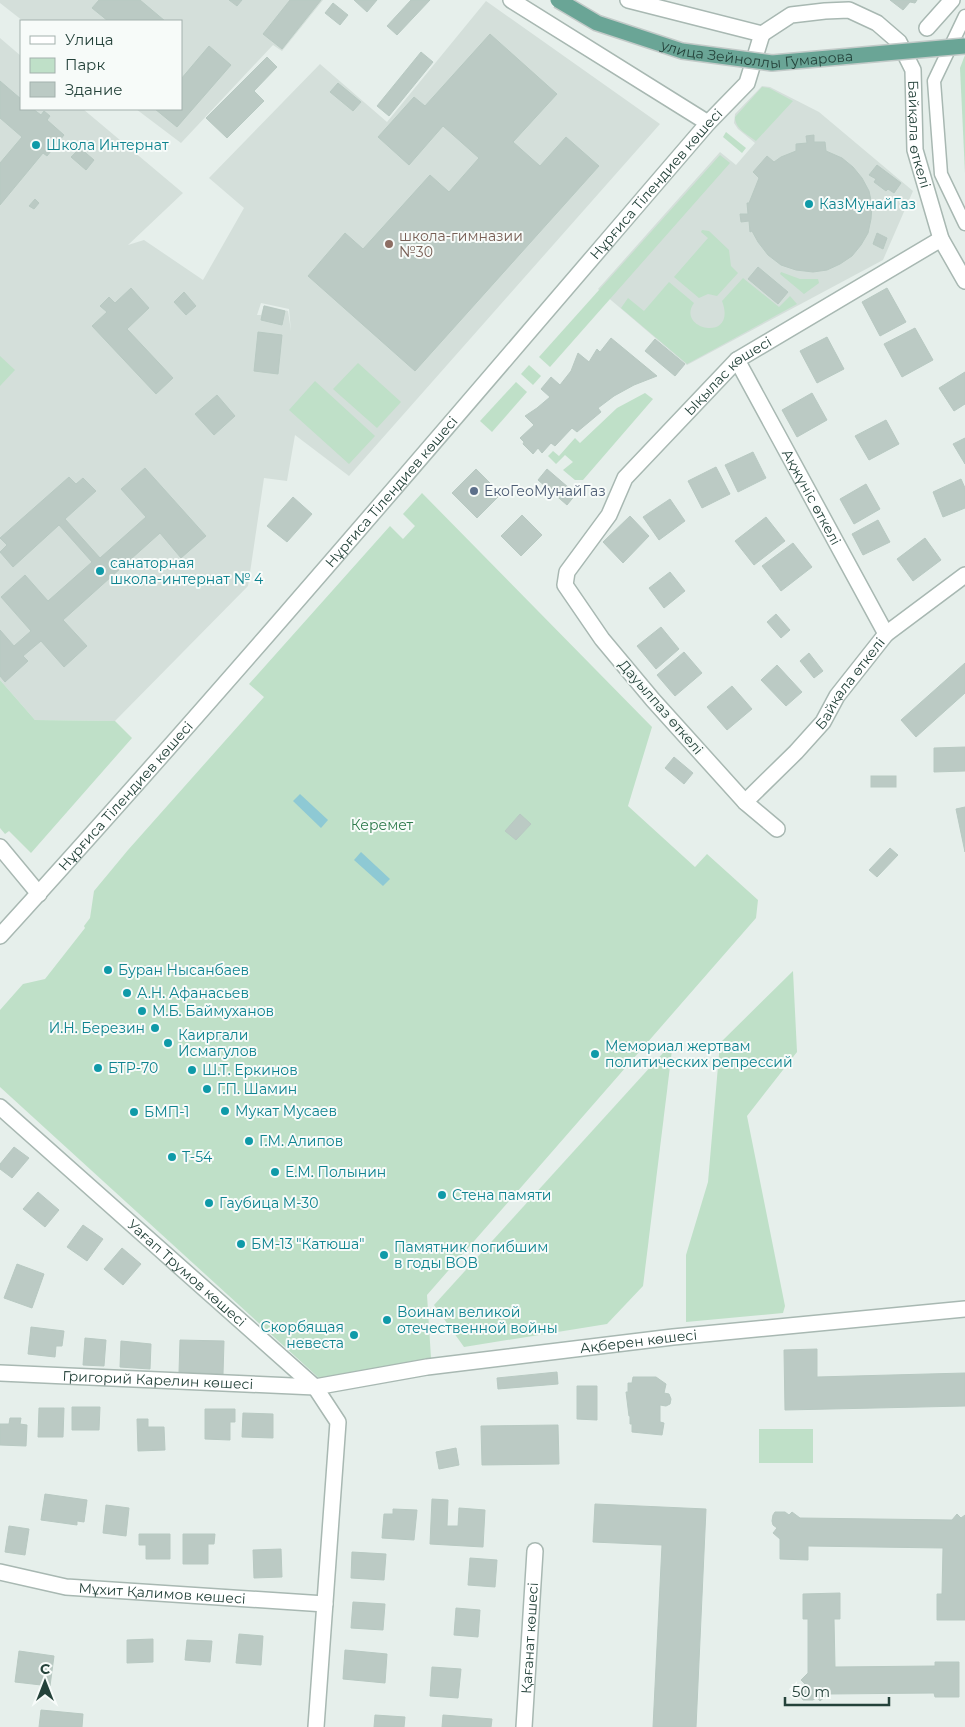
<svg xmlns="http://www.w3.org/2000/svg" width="965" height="1727" font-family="Montserrat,sans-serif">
<rect width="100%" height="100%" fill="#e6efeb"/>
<g fill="#d4dfda" fill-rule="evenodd">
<path d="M 0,0 L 323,0 L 282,51 L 273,45 L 181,143 L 136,109 L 181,109 L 181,21 L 23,21 L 0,3 Z"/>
<path d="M 486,1 L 660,124 L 349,476 L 295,435 L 287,481 L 264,478 L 248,586 L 115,721 L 35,720 L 0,680 L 0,38 L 21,56 L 21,109 L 83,109 L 183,193 L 128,245 L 144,240 L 203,280 L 244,208 L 209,178 L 320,64 L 387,122 ZM 261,303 L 289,309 L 291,331 L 288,311 L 264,305 L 261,315 L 257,315 Z"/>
<path d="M 762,86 L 770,87 L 819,112 L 913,191 L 883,260 L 687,365 L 598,289 L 720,152 L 736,165 L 755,143 L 738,129 L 734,123 L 735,114 Z"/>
</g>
<g fill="#bfe0c8">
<path d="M 965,55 L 965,173 L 960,68 Z"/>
<path d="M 762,87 L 769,88 L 793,101 L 756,141 C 747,134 735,129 735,117 Z"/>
<path d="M 726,132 L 746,148 L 742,153 L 723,137 Z"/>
<path d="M 720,155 L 730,163 L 550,367 L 539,357 Z"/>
<path d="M 702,230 L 709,231 L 729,250 L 731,266 L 738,273 L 717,296 L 708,294 L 699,298 L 674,277 L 708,238 L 701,232 Z"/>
<path d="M 781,272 L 800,279 L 818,279 L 819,283 L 804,294 L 780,274 Z"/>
<path d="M 743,278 L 779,307 L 790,296 L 797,304 L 687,364 L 621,308 L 628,298 L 644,311 L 669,282 L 694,303 C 675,329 738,344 722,301 Z"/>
<path d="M 0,356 L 15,370 L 0,386 Z"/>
<path d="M 358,363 L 401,402 L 377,428 L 333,389 Z"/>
<path d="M 529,365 L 541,376 L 533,385 L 521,374 Z"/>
<path d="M 315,381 L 375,436 L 349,464 L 289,410 Z"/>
<path d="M 516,382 L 527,392 L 492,432 L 480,421 Z"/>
<path d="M 645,393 L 653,399 L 583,480 L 575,480 L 563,470 L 573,462 L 565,455 L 556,464 L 548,456 L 553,451 L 559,456 L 575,438 L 580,443 L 617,408 Z"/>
<path d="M 422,493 L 652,727 L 628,806 L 695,867 L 707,854 L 758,900 L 756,918 L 427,1295 L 431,1358 L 320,1379 L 0,1087 L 0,1010 L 23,984 L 45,979 L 85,928 L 84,926 L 90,918 L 94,891 L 128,850 L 264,697 L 249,684 L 390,526 L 403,539 L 415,526 L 403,514 Z"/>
<path d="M 0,680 L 35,720 L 115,721 L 132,738 L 31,853 L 9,831 L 5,834 L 0,828 Z"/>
<path d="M 793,971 L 797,1052 L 747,1116 L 785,1306 L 783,1313 L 686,1322 L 686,1255 L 708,1182 L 720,1043 Z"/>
<path d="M 673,1042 L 643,1286 L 607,1324 L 464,1347 L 434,1305 Z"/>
<rect x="759" y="1429" width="54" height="34"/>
</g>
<g fill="#8ec9d4">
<path d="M 300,794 L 328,820 L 321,828 L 293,801 Z"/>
<path d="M 361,852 L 390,879 L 383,886 L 354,860 Z"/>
</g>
<g fill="#bbcac4" stroke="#b8c9c2">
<path d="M 99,0 L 140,0 L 165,21 L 108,21 L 92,8 Z"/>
<path d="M 229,0 L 242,0 L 237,6 Z"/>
<path d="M 290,0 L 321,0 L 282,49 L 263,34 Z"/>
<path d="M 354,0 L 377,0 L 367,12 Z"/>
<path d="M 411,0 L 430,0 L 397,35 L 387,26 Z"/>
<path d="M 890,0 L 917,0 L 915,3 L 910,2 L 903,10 Z"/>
<path d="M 333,3 L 348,15 L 340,25 L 325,13 Z"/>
<path d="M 490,34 L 557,94 L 513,142 L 540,166 L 566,137 L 599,166 L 415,371 L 308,276 L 345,233 L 363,249 L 430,175 L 449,192 L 479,158 L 443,126 L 409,165 L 378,137 L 414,97 L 425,106 Z"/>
<path d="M 209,46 L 231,65 L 177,127 L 155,109 L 181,109 L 181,79 Z"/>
<path d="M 421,52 L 433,62 L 389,116 L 377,106 Z"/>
<path d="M 267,57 L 277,67 L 254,91 L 264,101 L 227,138 L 206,118 Z"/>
<path d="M 0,81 L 21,99 L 21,109 L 33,109 L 41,115 L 44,111 L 50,116 L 47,120 L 64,135 L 47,156 L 43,153 L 0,205 L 0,163 L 22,137 L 0,118 Z"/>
<path d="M 338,83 L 361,102 L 353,111 L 330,92 Z"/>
<path d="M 814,135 L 814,142 L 825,142 L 826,151 L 842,158 L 853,167 L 862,178 L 869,191 L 872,205 L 871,219 L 868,233 L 861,245 L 852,256 L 840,264 L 827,270 L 813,272 L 796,270 L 781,265 L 768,255 L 758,242 L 752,231 L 750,232 L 749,221 L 741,222 L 740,214 L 748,214 L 747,203 L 749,203 L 759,178 L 753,172 L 767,156 L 774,162 L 781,157 L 796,151 L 796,144 L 807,143 L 806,136 Z"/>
<path d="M 80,148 L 94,160 L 86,170 L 71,157 Z"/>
<path d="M 877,165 L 901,183 L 894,193 L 888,189 L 886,191 L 874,182 L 876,179 L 869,175 Z"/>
<path d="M 35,199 L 39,203 L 34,209 L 29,206 Z"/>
<path d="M 877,233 L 887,238 L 883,249 L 873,244 Z"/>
<path d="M 758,267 L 788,292 L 778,304 L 748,279 Z"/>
<path d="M 131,288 L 149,308 L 127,329 L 173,378 L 156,394 L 92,326 L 107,312 L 100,306 L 109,297 L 115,303 Z"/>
<path d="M 887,288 L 906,322 L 880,336 L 862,302 Z"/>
<path d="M 184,292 L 196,306 L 186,315 L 174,302 Z"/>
<path d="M 264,306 L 285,311 L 282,325 L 261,320 Z"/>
<path d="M 915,328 L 933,360 L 902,377 L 884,344 Z"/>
<path d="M 258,332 L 282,335 L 278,374 L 254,371 Z"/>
<path d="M 827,337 L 844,369 L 817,383 L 800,351 Z"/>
<path d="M 611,338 L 657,376 L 634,385 L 614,396 L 598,408 L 601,412 L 577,432 L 572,428 L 555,446 L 551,443 L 542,453 L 538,448 L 533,454 L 523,444 L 524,442 L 520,438 L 534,425 L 525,416 L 537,408 L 550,397 L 541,389 L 551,377 L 560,385 L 571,371 L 578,353 L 589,362 L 597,349 L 600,352 Z"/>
<path d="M 655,339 L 685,364 L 675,376 L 645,351 Z"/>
<path d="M 965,372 L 965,404 L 954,411 L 939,388 Z"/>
<path d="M 812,393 L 827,420 L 797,437 L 782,410 Z"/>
<path d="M 217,395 L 235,416 L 214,435 L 195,414 Z"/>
<path d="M 886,420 L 899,444 L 869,460 L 855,436 Z"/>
<path d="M 965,438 L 965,464 L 953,444 Z"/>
<path d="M 753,452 L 766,478 L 738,492 L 725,465 Z"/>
<path d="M 716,467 L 730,494 L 702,508 L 688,481 Z"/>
<path d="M 145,468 L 206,536 L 181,558 L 160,533 L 63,620 L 87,646 L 64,667 L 41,641 L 23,656 L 28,661 L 5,682 L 0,676 L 0,630 L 14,646 L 31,631 L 1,597 L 25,575 L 48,601 L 92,562 L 59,525 L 13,567 L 0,552 L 7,545 L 0,538 L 69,477 L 76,484 L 83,478 L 96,491 L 65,519 L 100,558 L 146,517 L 121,489 Z"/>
<path d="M 476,469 L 501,494 L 477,518 L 452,493 Z"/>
<path d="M 547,469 L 576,494 L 567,505 L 538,480 Z"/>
<path d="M 961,479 L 965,488 L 965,508 L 943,517 L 933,492 Z"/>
<path d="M 866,484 L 880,509 L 854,524 L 840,499 Z"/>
<path d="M 293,497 L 312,514 L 287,542 L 267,526 Z"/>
<path d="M 670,499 L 685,521 L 659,540 L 643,517 Z"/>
<path d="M 522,515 L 542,535 L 521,556 L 501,536 Z"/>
<path d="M 630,516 L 649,536 L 623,563 L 603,542 Z"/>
<path d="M 766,517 L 785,541 L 754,565 L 735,541 Z"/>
<path d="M 878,520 L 890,542 L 863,555 L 852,534 Z"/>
<path d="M 925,538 L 941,560 L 913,581 L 897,559 Z"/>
<path d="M 793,543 L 812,567 L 781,591 L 762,566 Z"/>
<path d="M 670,572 L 685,591 L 664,608 L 649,588 Z"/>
<path d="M 776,614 L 790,630 L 781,638 L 767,622 Z"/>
<path d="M 661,627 L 679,649 L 656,669 L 637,646 Z"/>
<path d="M 684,652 L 702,673 L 675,696 L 657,675 Z"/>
<path d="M 809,653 L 823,671 L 814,678 L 800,661 Z"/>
<path d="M 965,663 L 965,693 L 916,737 L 901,720 Z"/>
<path d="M 777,665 L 802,692 L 786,706 L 761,680 Z"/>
<path d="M 732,686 L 752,709 L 727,730 L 707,707 Z"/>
<path d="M 965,747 L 965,771 L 934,772 L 934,748 Z"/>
<path d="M 674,757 L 693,773 L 684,784 L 665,768 Z"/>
<rect x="871" y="776" width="25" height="11"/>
<path d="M 965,807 L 965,852 L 956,809 Z"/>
<path d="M 520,814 L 531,824 L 516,840 L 505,831 Z"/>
<path d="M 890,848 L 898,855 L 877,877 L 869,870 Z"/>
<path d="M 14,1147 L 29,1158 L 12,1178 L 0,1169 L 0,1164 Z"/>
<path d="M 38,1192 L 59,1210 L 45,1227 L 23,1209 Z"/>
<path d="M 83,1225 L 103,1239 L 87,1261 L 67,1247 Z"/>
<path d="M 122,1248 L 141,1264 L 123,1285 L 104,1269 Z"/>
<path d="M 17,1264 L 44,1274 L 32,1308 L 4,1298 Z"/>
<path d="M 31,1327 L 64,1331 L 62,1346 L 56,1346 L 55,1357 L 28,1354 Z"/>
<path d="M 85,1338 L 106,1340 L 104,1366 L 83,1365 Z"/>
<path d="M 180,1340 L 224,1341 L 223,1374 L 179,1372 Z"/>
<path d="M 121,1341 L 151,1344 L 150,1369 L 120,1367 Z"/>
<path d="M 817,1349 L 817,1377 L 965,1373 L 965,1406 L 785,1410 L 784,1350 Z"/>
<path d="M 557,1372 L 558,1384 L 498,1389 L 497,1378 Z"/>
<path d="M 633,1377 L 656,1377 L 666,1384 L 664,1393 L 669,1394 L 671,1399 L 670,1404 L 666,1406 L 660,1405 L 660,1422 L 664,1423 L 662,1435 L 632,1432 L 632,1424 L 630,1424 L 630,1416 L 629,1416 L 626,1392 L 628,1392 L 628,1383 L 632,1383 Z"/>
<path d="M 577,1386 L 597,1386 L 597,1420 L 577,1419 Z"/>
<path d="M 72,1407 L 100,1407 L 99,1430 L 72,1430 Z"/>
<path d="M 39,1408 L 64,1408 L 63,1437 L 38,1437 Z"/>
<path d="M 205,1409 L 235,1409 L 235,1422 L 230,1422 L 230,1440 L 205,1439 Z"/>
<path d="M 243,1413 L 273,1414 L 273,1438 L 242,1437 Z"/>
<path d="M 10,1418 L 21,1418 L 20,1424 L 27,1425 L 26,1446 L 0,1445 L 0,1424 L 9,1424 Z"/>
<path d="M 137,1419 L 148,1419 L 148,1427 L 164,1427 L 165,1450 L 138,1451 Z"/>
<path d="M 558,1425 L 559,1464 L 482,1465 L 481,1426 Z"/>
<path d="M 456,1448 L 459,1465 L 439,1469 L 436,1452 Z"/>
<path d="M 45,1494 L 87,1500 L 84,1522 L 77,1521 L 77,1525 L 41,1520 Z"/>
<path d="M 432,1499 L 448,1500 L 447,1526 L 458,1526 L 459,1508 L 485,1510 L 483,1547 L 430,1544 Z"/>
<path d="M 595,1504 L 706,1509 L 696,1727 L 653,1727 L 662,1545 L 593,1542 Z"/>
<path d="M 106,1505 L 129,1508 L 126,1536 L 103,1533 Z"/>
<path d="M 393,1509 L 417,1510 L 414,1540 L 382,1538 L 384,1514 L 393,1514 Z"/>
<path d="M 775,1512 L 785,1512 L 789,1515 L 792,1512 L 800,1518 L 952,1520 L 957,1514 L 961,1518 L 965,1515 L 965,1620 L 937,1620 L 937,1594 L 942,1594 L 943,1548 L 808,1546 L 808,1560 L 780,1559 L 780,1539 L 773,1533 L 777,1528 L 773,1525 L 772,1521 L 773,1515 Z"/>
<path d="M 9,1526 L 29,1529 L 25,1555 L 5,1552 Z"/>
<path d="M 139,1534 L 170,1534 L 170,1559 L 146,1559 L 146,1545 L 139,1545 Z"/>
<path d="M 183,1534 L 215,1534 L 214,1544 L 208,1544 L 208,1564 L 183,1564 Z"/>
<path d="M 281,1549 L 282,1577 L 254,1578 L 253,1550 Z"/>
<path d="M 352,1552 L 386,1554 L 384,1580 L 351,1578 Z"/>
<path d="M 470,1558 L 497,1560 L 495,1587 L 468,1585 Z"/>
<path d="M 840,1593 L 840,1619 L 834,1619 L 835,1667 L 935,1666 L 935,1662 L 959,1662 L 959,1697 L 935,1697 L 934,1693 L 828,1694 L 820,1701 L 817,1697 L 813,1700 L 803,1700 L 801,1697 L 800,1692 L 801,1687 L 805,1684 L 801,1680 L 808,1673 L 808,1619 L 803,1619 L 803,1594 Z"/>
<path d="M 353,1602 L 385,1604 L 383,1630 L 351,1628 Z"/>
<path d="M 456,1608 L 480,1610 L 478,1637 L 454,1635 Z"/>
<path d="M 239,1634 L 263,1636 L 261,1665 L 236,1663 Z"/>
<path d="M 153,1639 L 153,1662 L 127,1663 L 127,1640 Z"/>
<path d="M 187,1640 L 212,1641 L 210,1662 L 185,1660 Z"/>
<path d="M 345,1650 L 387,1654 L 385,1683 L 343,1679 Z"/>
<path d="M 19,1651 L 54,1656 L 50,1686 L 15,1682 Z"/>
<path d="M 432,1667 L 461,1669 L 458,1698 L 430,1696 Z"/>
<path d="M 41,1710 L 83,1714 L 82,1727 L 39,1727 Z"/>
<path d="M 375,1715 L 405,1717 L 404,1727 L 374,1727 Z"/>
<path d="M 443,1715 L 492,1719 L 491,1727 L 442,1727 Z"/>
</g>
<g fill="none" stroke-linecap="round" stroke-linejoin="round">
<defs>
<path id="pedestrian" d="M 965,16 L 934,81 L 941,174 L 965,224"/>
<g id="minor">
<path d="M 511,0 L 708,123"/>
<path d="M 628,0 L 762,34"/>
<path d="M 927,28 L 952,0"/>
<path id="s1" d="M 762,34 L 791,15 L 825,11 L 849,10 L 877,23 L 899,42 L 913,70 L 915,150 L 941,239 L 965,281"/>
<path id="s2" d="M 737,360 L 886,634"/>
<path id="s3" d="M 745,802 L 796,752 L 823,722 L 837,696 L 886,634 L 965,575"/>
<path id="s4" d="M 777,829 L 745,802 L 653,700 L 602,639 L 565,585 L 567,572 L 609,515 L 625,478 L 737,360 L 941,239"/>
<path d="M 0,847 L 39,894"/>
<path id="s5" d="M 0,936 C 242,670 474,395 708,123 L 747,83 L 762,34"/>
<path id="s6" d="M 0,1107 L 315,1387 L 338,1422 L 316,1727"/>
<path id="s7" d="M 0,1373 L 315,1387 L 427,1367 L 673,1337 L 965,1309"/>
<path id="s8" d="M 0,1572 L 66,1587 L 325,1604"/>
<path id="s9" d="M 524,1727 L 535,1551"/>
</g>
</defs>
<use href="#pedestrian" stroke="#a8b8b2" stroke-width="15"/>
<use href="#minor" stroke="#a8b8b2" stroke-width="18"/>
<use href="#pedestrian" stroke="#fff" stroke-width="12"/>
<use href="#minor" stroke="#fff" stroke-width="15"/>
<defs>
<g id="primary-bridge">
<path id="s10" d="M 558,0 L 597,23 L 682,51 L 772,63 L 965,46"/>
</g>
</defs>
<use href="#primary-bridge" stroke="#c2cac8" stroke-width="18" stroke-linecap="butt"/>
<use href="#primary-bridge" stroke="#6aa596" stroke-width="15"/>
</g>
<g fill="#0f9aa8" stroke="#f7fbf9" stroke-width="2">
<circle cx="36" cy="145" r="5"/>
<circle cx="809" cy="204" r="5"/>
<circle cx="100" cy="571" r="5"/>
<circle cx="108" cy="970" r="5"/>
<circle cx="127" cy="993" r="5"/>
<circle cx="142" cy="1011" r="5"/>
<circle cx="155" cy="1028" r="5"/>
<circle cx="168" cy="1043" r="5"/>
<circle cx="595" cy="1054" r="5"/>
<circle cx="98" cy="1068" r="5"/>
<circle cx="192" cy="1070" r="5"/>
<circle cx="207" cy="1089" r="5"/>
<circle cx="225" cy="1111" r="5"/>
<circle cx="134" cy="1112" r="5"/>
<circle cx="249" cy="1141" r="5"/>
<circle cx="172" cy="1157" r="5"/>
<circle cx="275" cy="1172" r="5"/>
<circle cx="442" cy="1195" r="5"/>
<circle cx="209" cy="1203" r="5"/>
<circle cx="241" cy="1244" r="5"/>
<circle cx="384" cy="1255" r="5"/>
<circle cx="387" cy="1320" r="5"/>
<circle cx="354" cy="1335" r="5"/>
</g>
<circle fill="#8d6e63" stroke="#f7fbf9" stroke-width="2" cx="389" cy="244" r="5"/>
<circle fill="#5c6f8a" stroke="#f7fbf9" stroke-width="2" cx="474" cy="491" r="5"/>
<g text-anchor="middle" stroke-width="4" stroke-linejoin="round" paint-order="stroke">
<g font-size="14" fill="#24423a" stroke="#f7fbf9">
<text dy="5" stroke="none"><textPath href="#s10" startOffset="210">улица Зейноллы Гумарова</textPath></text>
<text dy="5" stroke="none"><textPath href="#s1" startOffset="249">Байқала өткелі</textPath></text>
<text dy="5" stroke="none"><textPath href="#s5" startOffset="998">Нұрғиса Тілендиев көшесі</textPath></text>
<text dy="5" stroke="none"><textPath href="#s4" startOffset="594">Ықылас көшесі</textPath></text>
<text dy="5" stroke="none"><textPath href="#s5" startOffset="592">Нұрғиса Тілендиев көшесі</textPath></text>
<text dy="5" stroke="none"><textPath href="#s2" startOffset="156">Ақжүніс өткелі</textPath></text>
<text dy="5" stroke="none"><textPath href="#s3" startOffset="159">Байқала өткелі</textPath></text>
<text transform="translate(661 707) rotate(49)" y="5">Дауылпаз өткелі</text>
<text dy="5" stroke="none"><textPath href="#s5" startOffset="188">Нұрғиса Тілендиев көшесі</textPath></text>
<text dy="5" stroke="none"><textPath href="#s6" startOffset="250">Уағап Трумов көшесі</textPath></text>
<text dy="5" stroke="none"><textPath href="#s7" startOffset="642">Ақберен көшесі</textPath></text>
<text dy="5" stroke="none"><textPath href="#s7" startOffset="158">Григорий Карелин көшесі</textPath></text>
<text dy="5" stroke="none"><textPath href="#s8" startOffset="164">Мұхит Қалимов көшесі</textPath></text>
<text dy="5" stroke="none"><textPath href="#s9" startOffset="89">Қағанат көшесі</textPath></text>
</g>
<g font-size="14" fill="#0d838f" stroke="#f7fbf9" text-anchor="start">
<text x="46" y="150">Школа Интернат</text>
<text x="819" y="209">КазМунайГаз</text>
<text x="110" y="568">санаторная<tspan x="110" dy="16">школа-интернат № 4</tspan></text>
<text x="118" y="975">Буран Нысанбаев</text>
<text x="137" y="998">А.Н. Афанасьев</text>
<text x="152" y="1016">М.Б. Баймуханов</text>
<text x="145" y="1033" text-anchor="end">И.Н. Березин</text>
<text x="178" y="1040">Каиргали<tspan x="178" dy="16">Исмагулов</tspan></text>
<text x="605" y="1051">Мемориал жертвам<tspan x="605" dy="16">политических репрессий</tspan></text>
<text x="108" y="1073">БТР-70</text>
<text x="202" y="1075">Ш.Т. Еркинов</text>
<text x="217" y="1094">Г.П. Шамин</text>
<text x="235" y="1116">Мукат Мусаев</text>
<text x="144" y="1117">БМП-1</text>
<text x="259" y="1146">Г.М. Алипов</text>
<text x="182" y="1162">Т-54</text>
<text x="285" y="1177">Е.М. Полынин</text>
<text x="452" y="1200">Стена памяти</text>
<text x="219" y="1208">Гаубица М-30</text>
<text x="251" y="1249">БМ-13 "Катюша"</text>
<text x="394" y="1252">Памятник погибшим<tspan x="394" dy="16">в годы ВОВ</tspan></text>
<text x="397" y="1317">Воинам великой<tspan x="397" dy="16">отечественной войны</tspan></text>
<text x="344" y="1332" text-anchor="end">Скорбящая<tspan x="344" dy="16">невеста</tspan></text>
</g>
<g font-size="14" fill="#785e54" stroke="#f7fbf9" text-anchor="start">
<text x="399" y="241">школа-гимназии<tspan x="399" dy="16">№30</tspan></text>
</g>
<g font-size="14" fill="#4e5e75" stroke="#f7fbf9" text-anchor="start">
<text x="484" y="496">ЕкоГеоМунайГаз</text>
</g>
<g font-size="14" fill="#2d7a4b" stroke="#f7fbf9">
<text x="382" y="830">Керемет</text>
</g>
</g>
<rect x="20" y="20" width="162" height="90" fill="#f7fbf9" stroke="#a3b1ad"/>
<rect x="30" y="36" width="25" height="8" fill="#ffffff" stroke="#a3b1ad"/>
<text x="65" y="45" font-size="15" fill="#24423a">Улица</text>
<rect x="30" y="58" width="25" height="15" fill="#bfe0c8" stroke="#a3b1ad"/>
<text x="65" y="70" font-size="15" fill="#24423a">Парк</text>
<rect x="30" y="82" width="25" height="15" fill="#bbcac4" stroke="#a3b1ad"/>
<text x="65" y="95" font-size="15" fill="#24423a">Здание</text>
<g transform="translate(45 1682)" stroke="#f7fbf9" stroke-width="4" paint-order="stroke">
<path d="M0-4L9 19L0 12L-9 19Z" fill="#24423a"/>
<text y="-8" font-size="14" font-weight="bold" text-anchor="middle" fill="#24423a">С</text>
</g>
<path d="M785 1697v8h104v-8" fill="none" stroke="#24423a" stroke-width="2.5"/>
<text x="792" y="1697" font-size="15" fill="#24423a" stroke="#f7fbf9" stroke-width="4" paint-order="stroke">50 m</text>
</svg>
